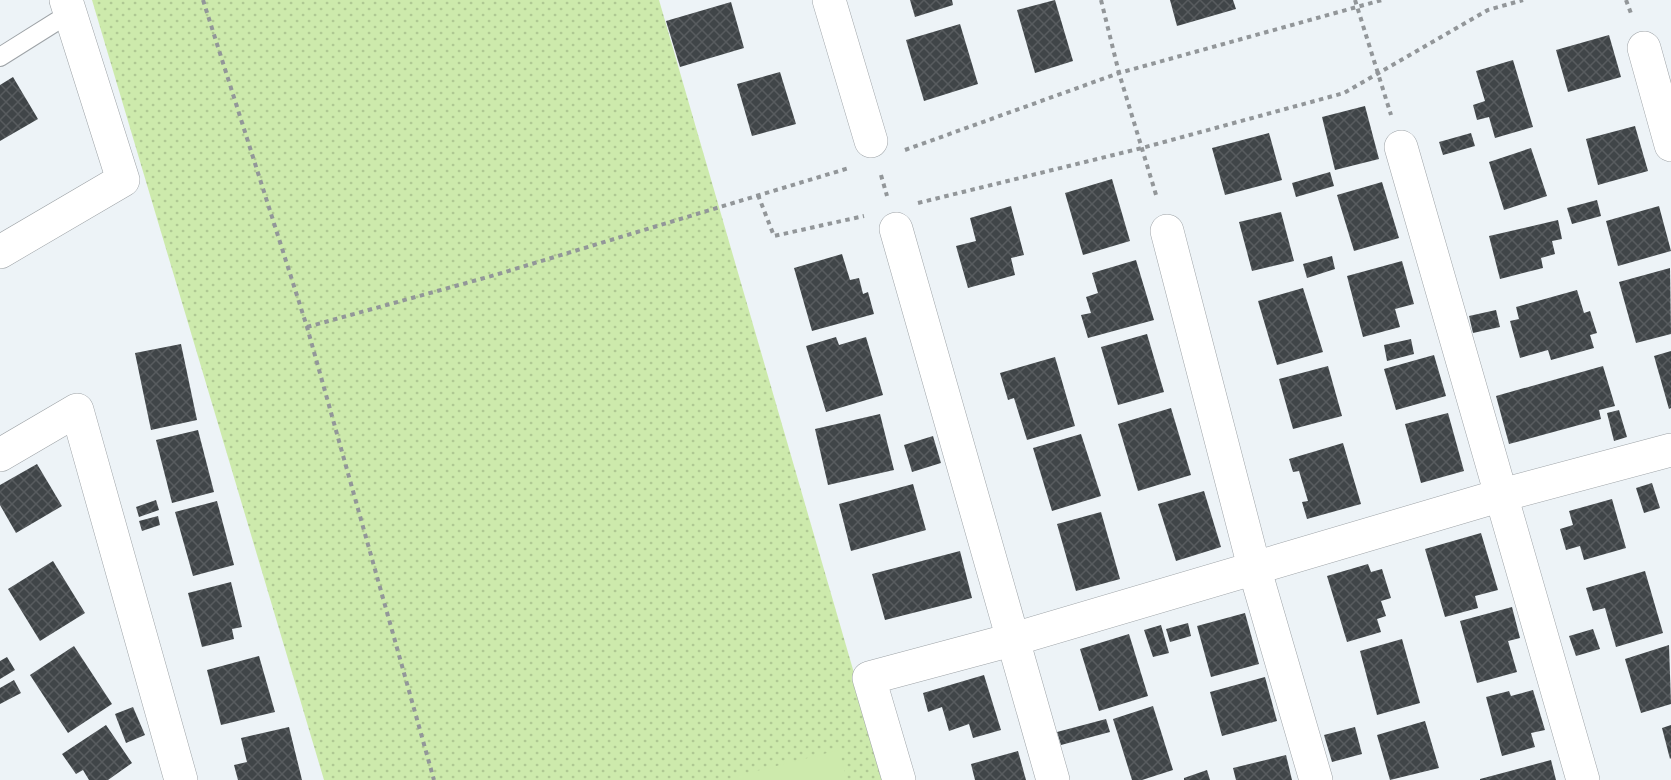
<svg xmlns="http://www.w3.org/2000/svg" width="1671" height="780" font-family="Commissioner,sans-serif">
<defs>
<pattern id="park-dots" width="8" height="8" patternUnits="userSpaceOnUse" patternTransform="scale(1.5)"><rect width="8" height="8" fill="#cdeaac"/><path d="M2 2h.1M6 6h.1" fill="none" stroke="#afc893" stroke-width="1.8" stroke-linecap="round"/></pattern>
<pattern id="building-cross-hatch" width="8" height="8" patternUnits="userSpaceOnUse" patternTransform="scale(1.5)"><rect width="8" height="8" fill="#404548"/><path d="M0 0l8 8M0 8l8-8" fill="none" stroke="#585c5f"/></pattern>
</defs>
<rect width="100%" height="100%" fill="#edf3f7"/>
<path fill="url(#park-dots)" d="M 92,0 L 659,0 L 885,780 L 324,780 Z"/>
<path fill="#cdeaac" d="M 839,750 L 847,780 L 738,780 L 737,776 Z"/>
<g fill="url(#building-cross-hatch)">
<path d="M 910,0 L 952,0 L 953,5 L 915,17 Z"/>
<path d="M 1055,0 L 1073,61 L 1035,73 L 1017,10 Z"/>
<path d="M 1170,0 L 1233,0 L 1236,9 L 1177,26 Z"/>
<path d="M 731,2 L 744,48 L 680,67 L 666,21 Z"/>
<path d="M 960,24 L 978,84 L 924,101 L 906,40 Z"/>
<path d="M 1609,35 L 1621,77 L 1568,92 L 1556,50 Z"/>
<path d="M 1513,60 L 1533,127 L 1495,138 L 1489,117 L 1477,120 L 1473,105 L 1485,101 L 1476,71 Z"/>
<path d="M 780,72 L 796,124 L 752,136 L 737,84 Z"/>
<path d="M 13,77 L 38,119 L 0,141 L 0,85 Z"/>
<path d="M 1365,106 L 1379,159 L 1335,170 L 1322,117 Z"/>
<path d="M 1635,126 L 1648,171 L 1598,185 L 1586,139 Z"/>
<path d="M 1269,133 L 1282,180 L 1225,195 L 1212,148 Z"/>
<path d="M 1471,133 L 1475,146 L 1443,155 L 1439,142 Z"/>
<path d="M 1531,148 L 1547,196 L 1504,210 L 1489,162 Z"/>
<path d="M 1330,172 L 1334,186 L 1296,197 L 1292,183 Z"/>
<path d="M 1112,179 L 1130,241 L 1083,255 L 1065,193 Z"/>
<path d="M 1382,182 L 1399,238 L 1354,251 L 1337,195 Z"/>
<path d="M 1597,200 L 1601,216 L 1572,224 L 1567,208 Z"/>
<path d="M 1011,206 L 1024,255 L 1011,258 L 1015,275 L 968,288 L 956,246 L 976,241 L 970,218 Z"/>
<path d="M 1659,206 L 1671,251 L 1618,266 L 1606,221 Z"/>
<path d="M 1281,212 L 1294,261 L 1252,271 L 1239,222 Z"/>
<path d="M 1558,220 L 1562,239 L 1552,241 L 1555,254 L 1541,258 L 1543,268 L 1500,279 L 1489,236 Z"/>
<path d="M 842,254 L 850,280 L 859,278 L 863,294 L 868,292 L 874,314 L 812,331 L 794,268 Z"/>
<path d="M 1332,256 L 1335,269 L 1307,278 L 1303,264 Z"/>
<path d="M 1136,260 L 1154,320 L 1088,338 L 1081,315 L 1091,313 L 1086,297 L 1098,293 L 1092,273 Z"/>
<path d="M 1402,261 L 1414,304 L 1395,309 L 1400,327 L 1363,337 L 1347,276 Z"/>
<path d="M 1670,268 L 1671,334 L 1636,343 L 1619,282 Z"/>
<path d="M 1303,288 L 1323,352 L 1277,365 L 1258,301 Z"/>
<path d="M 1577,290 L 1584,313 L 1590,311 L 1597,333 L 1590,335 L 1594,348 L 1551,360 L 1548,350 L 1520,358 L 1510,321 L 1519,319 L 1516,307 Z"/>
<path d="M 1496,310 L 1500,327 L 1473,333 L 1469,316 Z"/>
<path d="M 1147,334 L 1164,392 L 1118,405 L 1101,347 Z"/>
<path d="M 836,337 L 839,345 L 866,337 L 883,395 L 826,412 L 806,346 Z"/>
<path d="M 1411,339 L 1414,354 L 1387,361 L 1384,345 Z"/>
<path d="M 181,344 L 197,420 L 151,430 L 135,353 Z"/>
<path d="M 1671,351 L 1671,408 L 1669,409 L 1654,356 Z"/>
<path d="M 1434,355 L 1446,396 L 1396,410 L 1384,369 Z"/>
<path d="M 1055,357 L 1075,426 L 1027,440 L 1014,398 L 1008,400 L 1000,373 Z"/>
<path d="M 1328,366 L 1342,416 L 1293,429 L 1279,379 Z"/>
<path d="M 1603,366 L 1615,406 L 1599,410 L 1601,419 L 1509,444 L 1496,396 Z"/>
<path d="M 1171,408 L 1191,475 L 1138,491 L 1118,424 Z"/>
<path d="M 1619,410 L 1627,437 L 1614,441 L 1607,413 Z"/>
<path d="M 1448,413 L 1464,471 L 1421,483 L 1405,424 Z"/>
<path d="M 880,414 L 894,470 L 828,485 L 815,429 Z"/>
<path d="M 198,430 L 214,492 L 172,503 L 156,440 Z"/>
<path d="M 1081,434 L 1101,496 L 1052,511 L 1033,448 Z"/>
<path d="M 933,436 L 941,463 L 912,472 L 904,445 Z"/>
<path d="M 1343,443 L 1361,504 L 1307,519 L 1302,502 L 1308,501 L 1299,471 L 1293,472 L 1289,459 Z"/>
<path d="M 37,464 L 62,506 L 16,533 L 0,505 L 0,485 Z"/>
<path d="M 1652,483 L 1660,508 L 1644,513 L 1636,488 Z"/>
<path d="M 913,484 L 926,530 L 851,551 L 839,504 Z"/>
<path d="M 1204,491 L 1221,547 L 1176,561 L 1158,504 Z"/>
<path d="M 1612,499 L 1626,548 L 1584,560 L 1580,546 L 1566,550 L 1560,529 L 1573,525 L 1569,511 Z"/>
<path d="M 156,500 L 159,510 L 139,517 L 136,507 Z"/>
<path d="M 217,501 L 234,565 L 193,576 L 175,512 Z"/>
<path d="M 1101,512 L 1120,579 L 1076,591 L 1057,524 Z"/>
<path d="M 158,516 L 160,525 L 142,531 L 139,521 Z"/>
<path d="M 1481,533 L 1498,590 L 1475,596 L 1478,608 L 1445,617 L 1425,549 Z"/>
<path d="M 960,551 L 972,598 L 885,620 L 872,574 Z"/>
<path d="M 53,561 L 85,613 L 40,641 L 8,589 Z"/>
<path d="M 1368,564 L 1371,572 L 1382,569 L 1391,598 L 1381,601 L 1386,616 L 1377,619 L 1381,632 L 1347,642 L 1327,576 Z"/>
<path d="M 1645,571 L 1663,633 L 1616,647 L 1605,608 L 1593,611 L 1586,588 Z"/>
<path d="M 231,582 L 242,627 L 232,629 L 234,639 L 202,647 L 188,593 Z"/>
<path d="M 1512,607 L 1520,638 L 1508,641 L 1517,672 L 1477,683 L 1460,621 Z"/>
<path d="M 1245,613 L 1259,664 L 1211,677 L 1197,626 Z"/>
<path d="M 1188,623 L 1191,636 L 1170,642 L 1166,629 Z"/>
<path d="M 1161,625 L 1169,653 L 1153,657 L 1144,630 Z"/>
<path d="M 1593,629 L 1600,649 L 1576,656 L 1569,636 Z"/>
<path d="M 1129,634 L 1148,696 L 1099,711 L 1080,649 Z"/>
<path d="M 1402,639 L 1420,703 L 1377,715 L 1360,651 Z"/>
<path d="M 1669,645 L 1671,704 L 1641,713 L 1625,659 Z"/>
<path d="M 74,646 L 112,704 L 68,733 L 30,675 Z"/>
<path d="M 259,656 L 275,712 L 221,725 L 207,670 Z"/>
<path d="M 7,657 L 15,670 L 0,679 L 0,661 Z"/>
<path d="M 984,675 L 1001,730 L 973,738 L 969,724 L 949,731 L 942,707 L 928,712 L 923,693 Z"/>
<path d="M 1265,677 L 1277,721 L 1222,736 L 1210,692 Z"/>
<path d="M 14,680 L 21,693 L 0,704 L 0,688 Z"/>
<path d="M 1533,690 L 1545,730 L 1531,733 L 1535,747 L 1502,756 L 1486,697 L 1509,691 L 1511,696 Z"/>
<path d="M 1153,706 L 1173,770 L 1142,780 L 1132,780 L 1113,719 Z"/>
<path d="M 133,707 L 145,735 L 126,743 L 115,714 Z"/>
<path d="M 1106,719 L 1110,732 L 1061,745 L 1057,732 Z"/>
<path d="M 1425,721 L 1439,768 L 1390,780 L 1377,735 Z"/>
<path d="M 106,725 L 132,763 L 108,780 L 89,780 L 83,770 L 76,774 L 62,754 Z"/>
<path d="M 1671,725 L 1671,758 L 1670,759 L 1662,728 Z"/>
<path d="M 289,727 L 302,780 L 238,780 L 234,765 L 247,762 L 241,738 Z"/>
<path d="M 1355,727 L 1362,754 L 1332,762 L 1324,735 Z"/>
<path d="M 1018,751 L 1026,780 L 975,780 L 971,764 Z"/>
<path d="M 1286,755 L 1292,780 L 1236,780 L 1233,768 Z"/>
<path d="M 1551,760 L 1556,780 L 1480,780 L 1480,779 Z"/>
<path d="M 1207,770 L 1210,780 L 1184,780 L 1184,778 Z"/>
</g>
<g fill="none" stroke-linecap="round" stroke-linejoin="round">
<defs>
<path id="lane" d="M 0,57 L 70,13"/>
<g id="street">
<path d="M 829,0 L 871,141"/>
<path d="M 1644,48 L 1671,145"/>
<path d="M 1401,147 L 1583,780"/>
<path d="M 896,229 L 1053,780"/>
<path d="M 1167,231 L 1254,567 L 1316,780"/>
<path d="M 0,252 L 123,180 L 66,0"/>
<path d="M 0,455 L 77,410 L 181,780"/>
<path d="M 899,780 L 869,678 L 1011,640 L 1502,495 L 1671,450"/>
</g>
</defs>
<use href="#lane" stroke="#9ea3a7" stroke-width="20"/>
<use href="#street" stroke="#9ea3a7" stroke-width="34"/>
<g stroke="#929699" stroke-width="4" stroke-dasharray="4.5 4.5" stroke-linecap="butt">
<path d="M 203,0 L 307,327 L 434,780"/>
<path d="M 1101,0 L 1119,73 L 1157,198"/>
<path d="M 1355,0 L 1391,115"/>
<path d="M 1626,0 L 1632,16"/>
<path d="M 905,150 L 1119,73 L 1382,0"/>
<path d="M 881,175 L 887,196"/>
<path d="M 758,195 L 774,236 L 864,216"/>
<path d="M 918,203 L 1142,148 L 1344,93 L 1488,10 L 1523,0"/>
<path d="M 307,327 L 495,275 L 849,168"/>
</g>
<use href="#lane" stroke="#fff" stroke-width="18"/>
<use href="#street" stroke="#fff" stroke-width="33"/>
</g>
</svg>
